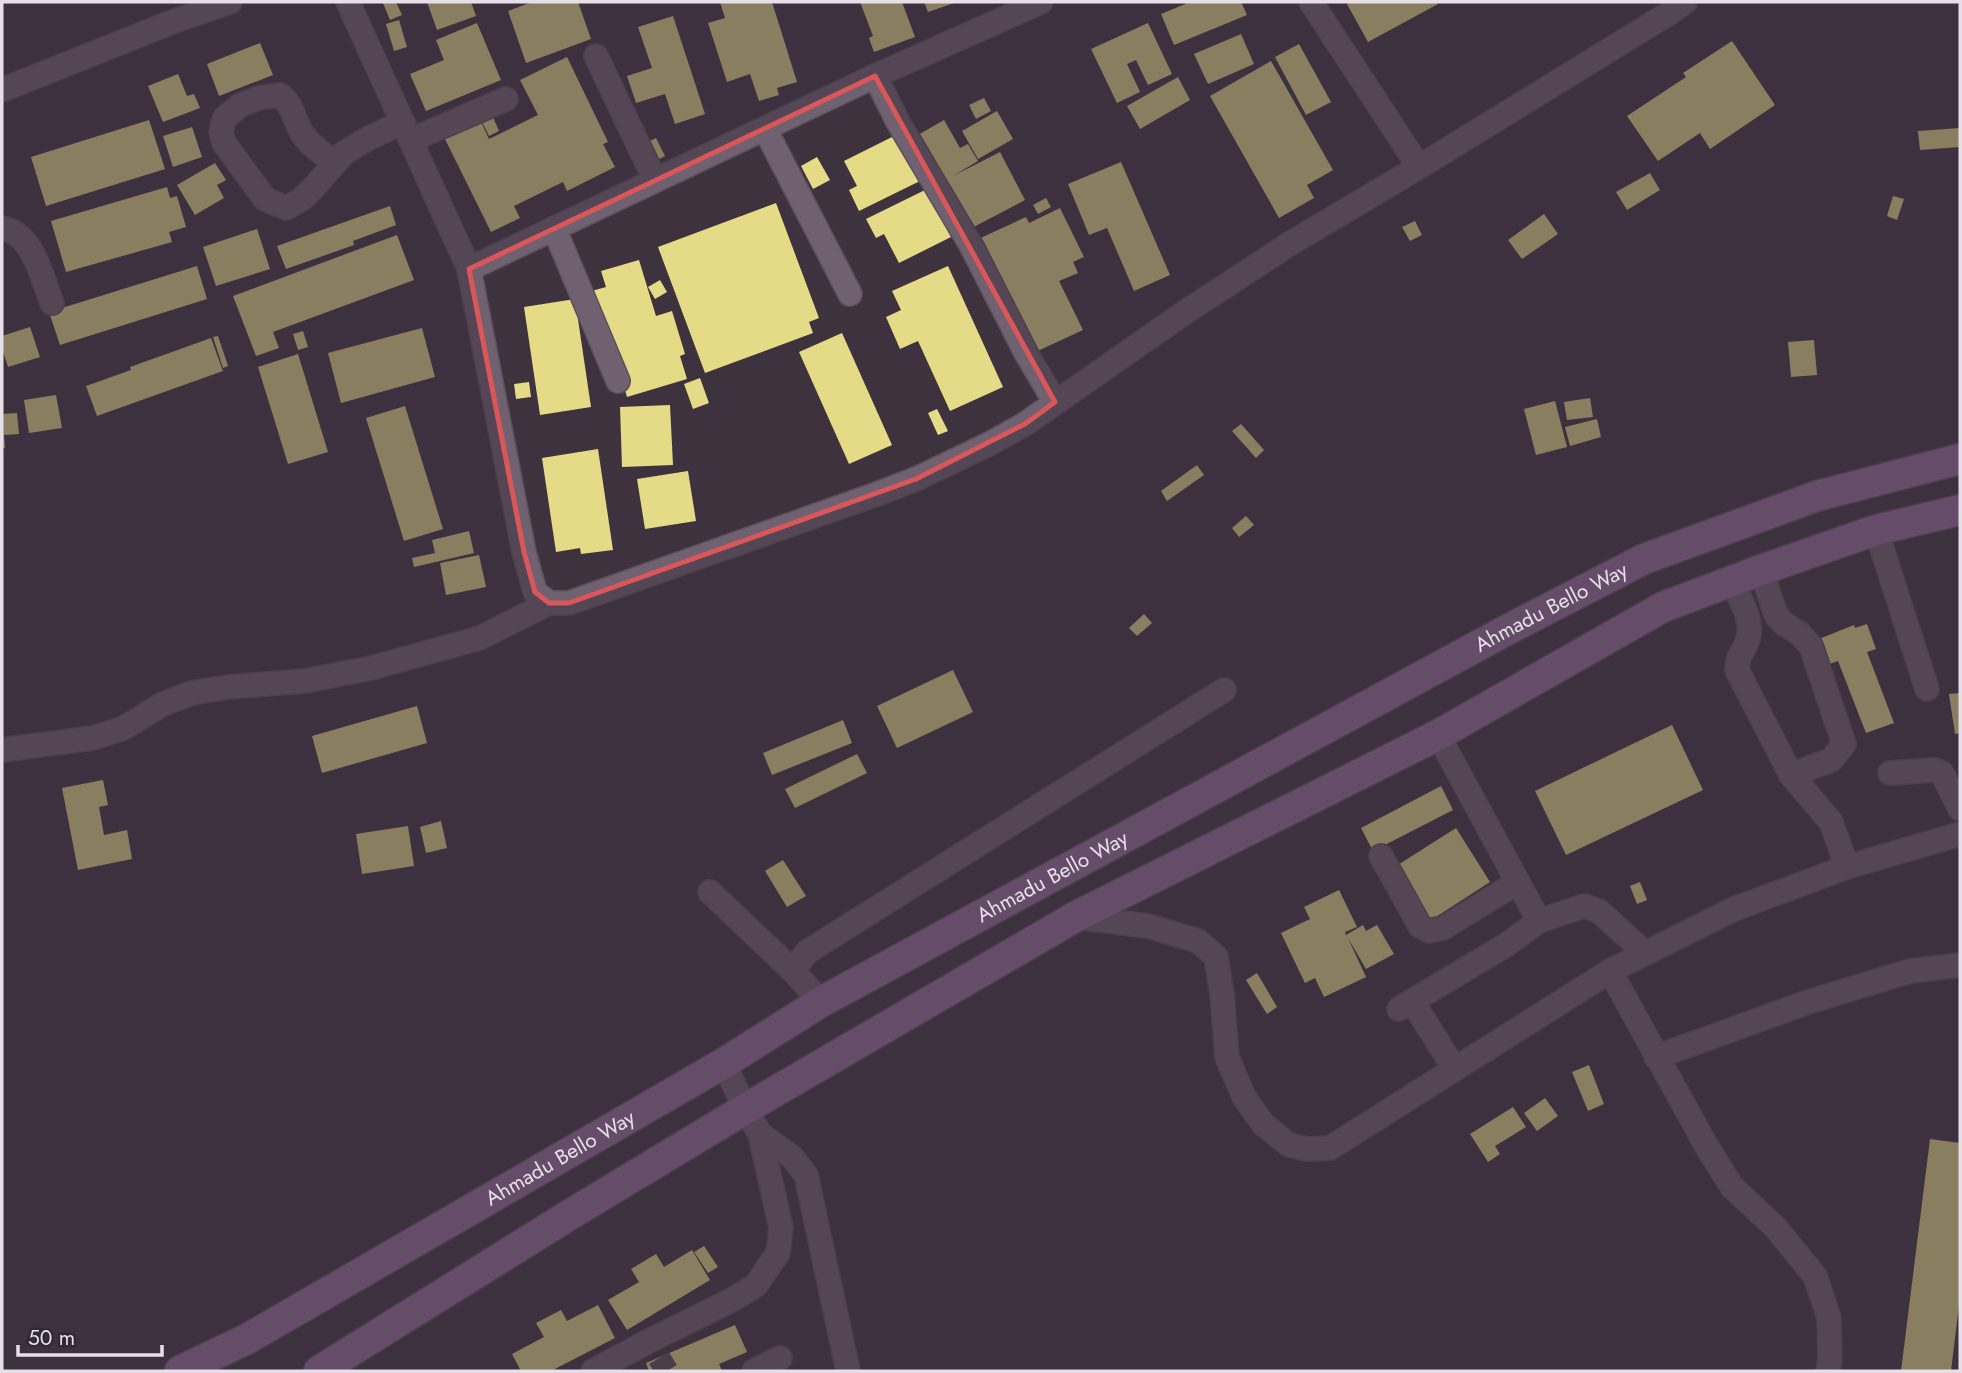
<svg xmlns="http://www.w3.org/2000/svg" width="1962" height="1373" font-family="Jost,sans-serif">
<rect width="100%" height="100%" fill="#3e323f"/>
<g fill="#e5db86">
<path d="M 387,2 L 396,2 L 402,15 L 390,20 L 383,3 Z"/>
<path d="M 427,2 L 471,2 L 476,16 L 437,30 Z"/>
<path d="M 532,2 L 578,2 L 591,39 L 526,63 L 508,11 Z"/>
<path d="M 720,2 L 772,2 L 797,82 L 777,88 L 779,95 L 759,101 L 750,74 L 727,82 L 708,23 L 725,18 Z"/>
<path d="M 860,2 L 902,2 L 915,37 L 874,52 L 869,38 L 873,36 Z"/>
<path d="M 924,2 L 957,2 L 928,12 Z"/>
<path d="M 1190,2 L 1241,2 L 1247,15 L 1174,45 L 1161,14 Z"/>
<path d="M 1351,2 L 1436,2 L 1438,4 L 1368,42 L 1347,4 Z"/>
<path d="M 673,16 L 705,114 L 675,124 L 665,94 L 636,103 L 627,76 L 652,68 L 638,27 Z"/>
<path d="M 399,20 L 407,47 L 394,51 L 386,24 Z"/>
<path d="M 477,23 L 501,80 L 426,111 L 410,74 L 444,60 L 436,40 Z"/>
<path d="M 1148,23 L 1172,74 L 1148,85 L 1136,60 L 1127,64 L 1140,92 L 1117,103 L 1091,49 Z"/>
<path d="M 1241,34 L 1254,64 L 1208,84 L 1194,54 Z"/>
<path d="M 1732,41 L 1775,105 L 1710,149 L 1700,133 L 1658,161 L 1627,116 L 1686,77 L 1683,73 Z"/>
<path d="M 260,43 L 273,75 L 219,96 L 207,64 Z"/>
<path d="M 1299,44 L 1331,102 L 1306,115 L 1275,57 Z"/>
<path d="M 567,57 L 608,142 L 603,144 L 615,167 L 567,191 L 563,182 L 514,206 L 520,218 L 491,232 L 445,139 L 481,122 L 489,139 L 538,115 L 520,80 Z"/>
<path d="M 1271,61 L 1333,170 L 1307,185 L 1314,198 L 1279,218 L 1210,96 Z"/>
<path d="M 178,74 L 187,96 L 194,94 L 200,108 L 163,122 L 148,86 Z"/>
<path d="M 1178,77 L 1190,100 L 1140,129 L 1127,106 Z"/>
<path d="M 984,98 L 991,111 L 976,119 L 969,105 Z"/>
<path d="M 997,111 L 1013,139 L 978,159 L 962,131 Z"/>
<path d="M 493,117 L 499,131 L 489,136 L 482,122 Z"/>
<path d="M 149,120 L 165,169 L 46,206 L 31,157 Z"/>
<path d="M 944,120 L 960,148 L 968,144 L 978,161 L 953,176 L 1000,152 L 1025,200 L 968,230 L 918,135 Z"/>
<path d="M 192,127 L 202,157 L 173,167 L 163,136 Z"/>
<path d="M 1960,128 L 1960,147 L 1920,150 L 1918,131 Z"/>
<path d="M 896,135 L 920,181 L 859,211 L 849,190 L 857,186 L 844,161 Z"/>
<path d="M 656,138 L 665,156 L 651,163 L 642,145 Z"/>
<path d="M 817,157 L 830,180 L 813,189 L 801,166 Z"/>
<path d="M 1121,162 L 1170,275 L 1134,291 L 1107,228 L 1089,235 L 1068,184 Z"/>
<path d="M 215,163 L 226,180 L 217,185 L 224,198 L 195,215 L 177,185 Z"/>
<path d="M 1650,173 L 1660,190 L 1627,210 L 1616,192 Z"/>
<path d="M 167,187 L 170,198 L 177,196 L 186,227 L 169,232 L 172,242 L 66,272 L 51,221 Z"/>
<path d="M 927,189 L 951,237 L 899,263 L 884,234 L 876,238 L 866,219 Z"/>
<path d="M 1893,196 L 1904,199 L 1897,220 L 1887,216 Z"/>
<path d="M 1046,198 L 1051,207 L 1038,214 L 1033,205 Z"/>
<path d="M 776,203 L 819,318 L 809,322 L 813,333 L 705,373 L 658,247 Z"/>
<path d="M 390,206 L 396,225 L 353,241 L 354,245 L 286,269 L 277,246 Z"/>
<path d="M 1060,208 L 1084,257 L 1073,262 L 1078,273 L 1059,281 L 1083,330 L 1029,355 L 974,241 L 1026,217 L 1029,223 Z"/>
<path d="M 1544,214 L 1558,234 L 1522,259 L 1508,240 Z"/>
<path d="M 1415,221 L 1422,235 L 1410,241 L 1402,227 Z"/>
<path d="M 257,229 L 270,269 L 216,286 L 203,247 Z"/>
<path d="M 397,235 L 414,280 L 273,332 L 279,348 L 256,356 L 233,296 Z"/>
<path d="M 639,260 L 656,316 L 672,311 L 685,354 L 680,356 L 687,379 L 627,397 L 611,343 L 588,292 L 606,287 L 601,271 Z"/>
<path d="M 197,266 L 207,299 L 60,345 L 49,312 Z"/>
<path d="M 948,266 L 1003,387 L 950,411 L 918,341 L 900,349 L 886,317 L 901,310 L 892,291 Z"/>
<path d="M 660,280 L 667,292 L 655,299 L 648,287 Z"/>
<path d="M 575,299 L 591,407 L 540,415 L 524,307 Z"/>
<path d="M 30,327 L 40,357 L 8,367 L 2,348 L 2,336 Z"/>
<path d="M 422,328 L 435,377 L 341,403 L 328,353 Z"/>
<path d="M 303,331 L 308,347 L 298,350 L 293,334 Z"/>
<path d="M 842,333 L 892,445 L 849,464 L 799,352 Z"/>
<path d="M 218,336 L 228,366 L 223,368 L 213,337 Z"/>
<path d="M 211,338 L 223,371 L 97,416 L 86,386 L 131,370 L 130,367 Z"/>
<path d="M 1814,340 L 1817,375 L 1791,377 L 1788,342 Z"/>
<path d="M 298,354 L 328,452 L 288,464 L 258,367 Z"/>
<path d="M 700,378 L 709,403 L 693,409 L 684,384 Z"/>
<path d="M 529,382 L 531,397 L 516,399 L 514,384 Z"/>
<path d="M 56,395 L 62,428 L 29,433 L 24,400 Z"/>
<path d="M 1590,398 L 1593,417 L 1567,420 L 1564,402 Z"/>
<path d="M 1555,401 L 1567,447 L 1536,455 L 1524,409 Z"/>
<path d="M 670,405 L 673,465 L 622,467 L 620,407 Z"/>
<path d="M 405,406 L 443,529 L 404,541 L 366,418 Z"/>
<path d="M 937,409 L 948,431 L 938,435 L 928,413 Z"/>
<path d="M 17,413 L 19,434 L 4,435 L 5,448 L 2,449 L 2,414 Z"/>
<path d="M 1597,419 L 1601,437 L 1570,446 L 1565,427 Z"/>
<path d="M 1241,424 L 1264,450 L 1256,458 L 1232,431 Z"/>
<path d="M 598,449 L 613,550 L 581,554 L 580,548 L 556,552 L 542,458 Z"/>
<path d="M 1197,465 L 1204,475 L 1167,501 L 1161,491 Z"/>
<path d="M 688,471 L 696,521 L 645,529 L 637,479 Z"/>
<path d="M 1246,516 L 1254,525 L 1239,537 L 1232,528 Z"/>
<path d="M 469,531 L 474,553 L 414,567 L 412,558 L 435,553 L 432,540 Z"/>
<path d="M 479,555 L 486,587 L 446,595 L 440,563 Z"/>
<path d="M 1144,614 L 1152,623 L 1137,636 L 1129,628 Z"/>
<path d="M 1867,624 L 1876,649 L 1867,652 L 1894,723 L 1866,733 L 1838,661 L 1824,666 L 1814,641 L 1854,625 L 1855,628 Z"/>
<path d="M 953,670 L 973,712 L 897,748 L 877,706 Z"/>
<path d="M 1960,693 L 1960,733 L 1955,734 L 1949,694 Z"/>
<path d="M 417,706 L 427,743 L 322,773 L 312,736 Z"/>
<path d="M 843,720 L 852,743 L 772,775 L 763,753 Z"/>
<path d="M 1672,725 L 1703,790 L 1566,855 L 1535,791 Z"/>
<path d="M 857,754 L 867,773 L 795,808 L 785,789 Z"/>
<path d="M 103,780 L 108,805 L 99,807 L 104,835 L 127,830 L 132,859 L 78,870 L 62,788 Z"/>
<path d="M 1441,786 L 1453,810 L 1373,851 L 1361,828 Z"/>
<path d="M 441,821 L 447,848 L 426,853 L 420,827 Z"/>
<path d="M 408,826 L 414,866 L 362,874 L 356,834 Z"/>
<path d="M 1456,828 L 1490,882 L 1428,922 L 1393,868 Z"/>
<path d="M 783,860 L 806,896 L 787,907 L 765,871 Z"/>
<path d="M 1640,882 L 1647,900 L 1637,904 L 1630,886 Z"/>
<path d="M 1339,890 L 1357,927 L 1345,932 L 1346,935 L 1363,925 L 1366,931 L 1377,925 L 1394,954 L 1366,969 L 1348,938 L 1366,977 L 1324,997 L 1315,978 L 1305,983 L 1281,933 L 1310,919 L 1304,907 Z"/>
<path d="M 1257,973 L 1277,1007 L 1267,1014 L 1246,980 Z"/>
<path d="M 1589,1065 L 1604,1104 L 1588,1111 L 1572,1072 Z"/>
<path d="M 1545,1098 L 1558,1116 L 1537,1131 L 1524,1113 Z"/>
<path d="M 1513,1107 L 1526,1127 L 1495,1146 L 1500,1154 L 1488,1162 L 1470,1134 Z"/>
<path d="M 1930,1139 L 1960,1143 L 1960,1297 L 1951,1371 L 1901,1371 Z"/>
<path d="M 704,1246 L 718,1267 L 708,1273 L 694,1252 Z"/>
<path d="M 692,1250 L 710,1280 L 627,1330 L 608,1300 L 639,1282 L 631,1269 L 656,1254 L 664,1267 Z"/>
<path d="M 598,1305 L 615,1338 L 551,1371 L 521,1371 L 512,1354 L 544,1337 L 536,1323 L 561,1310 L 567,1321 Z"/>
<path d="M 735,1325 L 747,1352 L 719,1364 L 722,1371 L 649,1371 L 646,1363 Z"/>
</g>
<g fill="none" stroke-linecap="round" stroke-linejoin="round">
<path stroke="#574c58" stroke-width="23" stroke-dasharray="23 11" stroke-linecap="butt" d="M 659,1358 L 667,1371"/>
<defs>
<g id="minor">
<path d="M 348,2 L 469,269 L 524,552 L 535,592 L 549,603 L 569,603 L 877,494 L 916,479 L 989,444 L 1025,424 L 1187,311 L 1291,243 L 1419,167 L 1671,12 L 1685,2"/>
<path d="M 1311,2 L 1419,167"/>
<path d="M 596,56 L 655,180"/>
<path d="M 875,76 L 898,122 L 972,247 L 1026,353 L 1055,402"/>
<path d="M 2,90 L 172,22 L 230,2"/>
<path d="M 765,129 L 850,294"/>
<path d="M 411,140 L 506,99"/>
<path d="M 334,162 C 323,154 311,146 303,135 C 294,122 294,105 280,95 L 259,98 L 240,105 L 224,119 L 221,132 L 224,143 L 265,199 L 286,208 L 302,199 L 315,186 L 344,153 L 369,138 L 403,122"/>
<path d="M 2,228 C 33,233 42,278 52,303"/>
<path d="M 554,228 L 618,381"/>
<path d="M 469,269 L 875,76 L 1041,2"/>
<path d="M 1876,530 L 1927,689"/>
<path d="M 1732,581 C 1739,598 1754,620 1748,639 C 1744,653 1738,652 1737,670 L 1791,775 L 1831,760 L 1844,744 L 1811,646 L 1799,633 L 1784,624 L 1776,615 L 1761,570"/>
<path d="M 2,750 L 93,738 L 124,728 L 163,704 L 192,693 L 228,687 L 305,681 L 371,668 L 480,638 L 549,603"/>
<path d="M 1890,773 L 1935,770 L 1942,773 L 1960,809"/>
<path d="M 1791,775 L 1831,822 L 1847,867"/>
<path d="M 1381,856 L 1420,926 L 1429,931 L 1443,928 L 1518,882"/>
<path d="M 710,892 L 793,971 L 821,1002"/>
<path d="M 1075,917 L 1148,926 L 1198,941 L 1216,957 L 1222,994 L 1227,1057 L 1244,1097 L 1263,1124 L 1289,1145 L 1307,1149 L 1330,1148 L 1610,971 L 1734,909 L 1847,867 L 1960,834"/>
<path d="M 1539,921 L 1584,906 L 1599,911 L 1645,953"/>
<path d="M 793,971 L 807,952 L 1224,690"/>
<path d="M 1610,971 L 1707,1147 L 1732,1187 L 1775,1227 L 1815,1276 L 1829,1318 L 1830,1360 L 1828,1371"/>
<path d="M 1412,1001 L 1454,1068"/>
<path d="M 1399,1009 L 1506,945 L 1539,921 L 1438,735"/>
<path d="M 1656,1057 L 1808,1002 L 1910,971 L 1960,965"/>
<path d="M 760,1134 L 792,1157 L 806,1175 L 848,1371"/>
<path d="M 593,1371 L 649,1341 L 732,1300 L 756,1285 L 778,1253 L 781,1228 L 760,1134 L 745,1109 L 724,1063"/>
<path d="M 754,1371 L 780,1358"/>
</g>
<g id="major">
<path id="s1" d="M 180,1371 L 247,1339 L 724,1063 L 821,1002 L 1507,630 L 1644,559 L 1817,496 L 1960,459"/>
<path d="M 319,1371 L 571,1214 L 745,1109 L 1075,917 L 1438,735 L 1663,607 L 1761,570 L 1876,530 L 1960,510"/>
</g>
</defs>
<use href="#minor" stroke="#5b505c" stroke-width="26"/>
<use href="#major" stroke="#5b505c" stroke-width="33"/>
<use href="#minor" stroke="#6f6170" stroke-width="23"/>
<use href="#major" stroke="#966f9b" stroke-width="30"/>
</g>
<path d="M0 0H1962V1373H0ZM 875,76 L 1055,402 L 1025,424 L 916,479 L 569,603 L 549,603 L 535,592 L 524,552 L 469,269 Z" fill="#3e323f" fill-opacity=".55" fill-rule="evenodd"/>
<path fill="none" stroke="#da5658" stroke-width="5" stroke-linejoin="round" d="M 875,76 L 1055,402 L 1025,424 L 916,479 L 569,603 L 549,603 L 535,592 L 524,552 L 469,269 Z"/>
<g text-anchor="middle" stroke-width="7" stroke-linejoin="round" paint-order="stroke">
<g font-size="21" fill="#e7dfe8" stroke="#332835">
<text dy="7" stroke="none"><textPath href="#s1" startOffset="1570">Ahmadu Bello Way</textPath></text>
<text dy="7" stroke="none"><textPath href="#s1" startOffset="1003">Ahmadu Bello Way</textPath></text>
<text dy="7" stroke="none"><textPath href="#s1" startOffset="436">Ahmadu Bello Way</textPath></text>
</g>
</g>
<rect width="1962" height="1373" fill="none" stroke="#e7dfe8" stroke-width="7"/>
<path d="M18 1345v10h144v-10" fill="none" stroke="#e7dfe8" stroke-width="3.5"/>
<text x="28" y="1345" font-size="21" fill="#e7dfe8" stroke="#332835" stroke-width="5" paint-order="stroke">50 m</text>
</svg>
